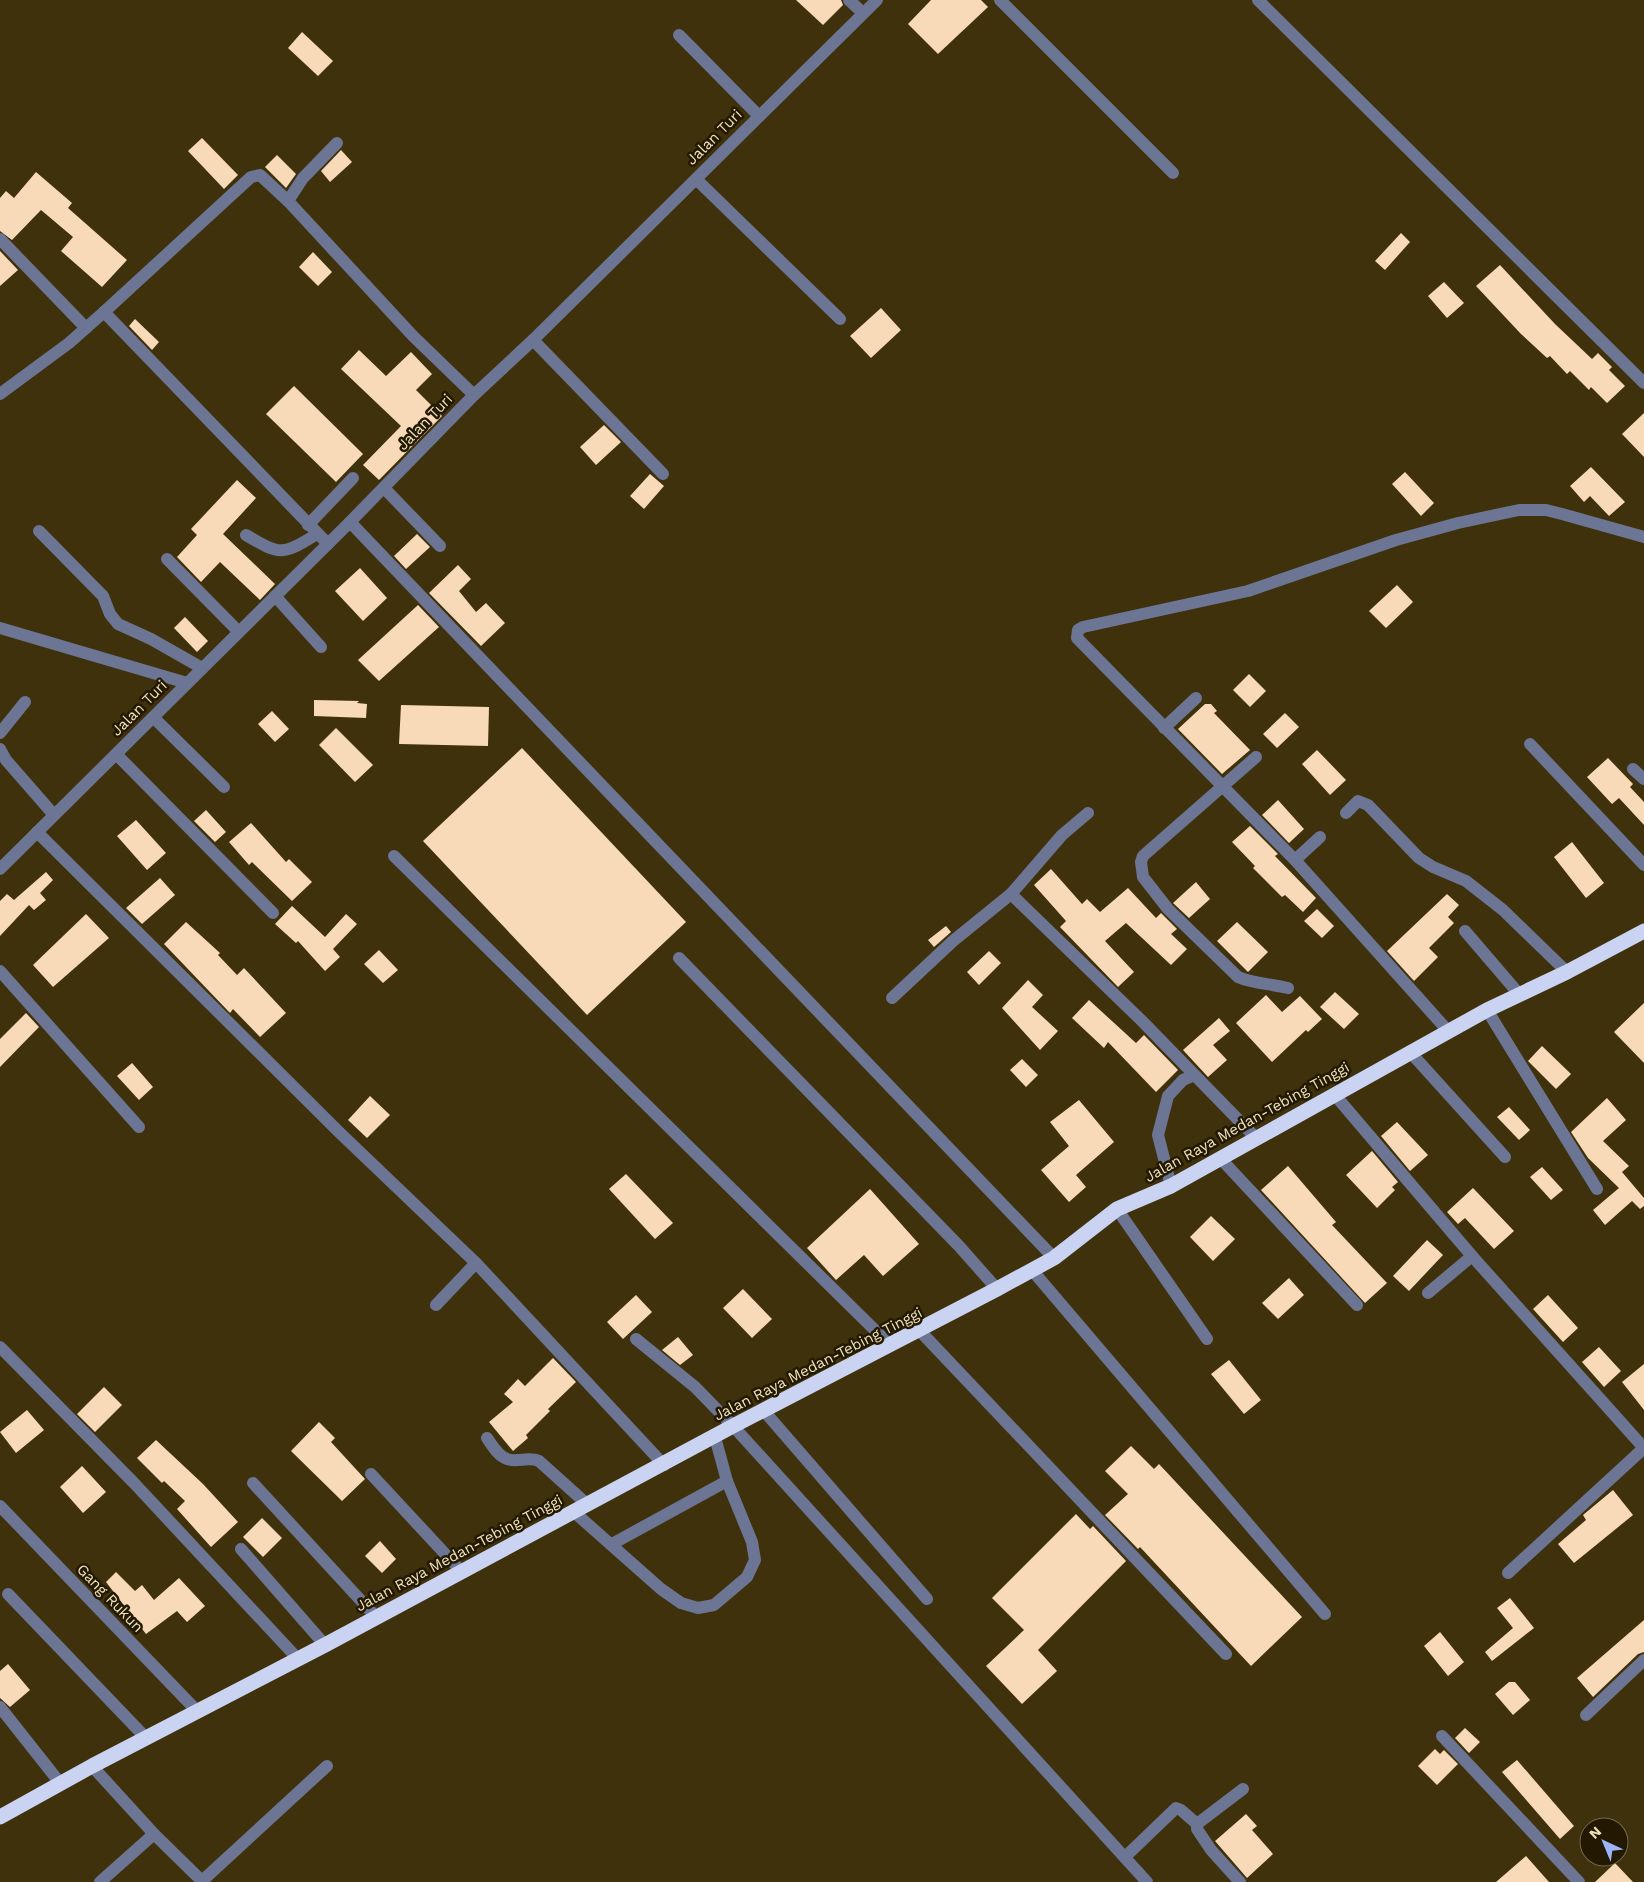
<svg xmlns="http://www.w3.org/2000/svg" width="1644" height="1882" font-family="'Work Sans',sans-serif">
<rect width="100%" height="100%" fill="#3e310b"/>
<g fill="#f9dab8">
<path d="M 796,0 L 841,0 L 843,5 L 823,25 Z"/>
<path d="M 931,0 L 981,0 L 988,7 L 938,54 L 908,24 Z"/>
<path d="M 302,32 L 333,61 L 318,76 L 288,48 Z"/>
<path d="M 202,138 L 238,175 L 224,189 L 188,151 Z"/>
<path d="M 341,150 L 352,162 L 330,182 L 321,171 Z"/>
<path d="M 277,155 L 296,174 L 286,188 L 265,167 Z"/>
<path d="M 36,172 L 72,203 L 68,208 L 127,260 L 102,287 L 61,251 L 73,237 L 41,210 L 12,240 L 0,231 L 0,198 L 6,191 L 14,198 Z"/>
<path d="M 1401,233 L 1410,242 L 1385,270 L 1375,261 Z"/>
<path d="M 0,251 L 18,270 L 0,286 Z"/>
<path d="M 313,252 L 332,272 L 318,286 L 299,267 Z"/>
<path d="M 1500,265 L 1555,324 L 1592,359 L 1598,353 L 1612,367 L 1609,370 L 1625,386 L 1607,403 L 1591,387 L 1589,390 L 1570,371 L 1567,374 L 1550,356 L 1547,358 L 1521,334 L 1476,286 Z"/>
<path d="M 1444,282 L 1464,303 L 1447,318 L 1428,296 Z"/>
<path d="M 881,308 L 901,330 L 871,358 L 850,336 Z"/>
<path d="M 135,319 L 159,342 L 152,350 L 129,326 Z"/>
<path d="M 359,350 L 386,376 L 411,352 L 432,374 L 416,390 L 442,416 L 379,480 L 363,465 L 401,426 L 341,369 Z"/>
<path d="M 294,386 L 363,454 L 336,482 L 266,414 Z"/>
<path d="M 1644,413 L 1644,457 L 1622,434 Z"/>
<path d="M 604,425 L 621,442 L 596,465 L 580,447 Z"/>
<path d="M 1591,467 L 1625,502 L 1609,516 L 1590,496 L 1584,502 L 1570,486 Z"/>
<path d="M 1405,472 L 1434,503 L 1421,516 L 1392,484 Z"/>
<path d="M 650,474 L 664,486 L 644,509 L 630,496 Z"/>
<path d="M 237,480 L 256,498 L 223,534 L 275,584 L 260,600 L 220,562 L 201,582 L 177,557 L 197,535 L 191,529 Z"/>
<path d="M 417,534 L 430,547 L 406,569 L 394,556 Z"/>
<path d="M 458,565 L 471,579 L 459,591 L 476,612 L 486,603 L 505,623 L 481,646 L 429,593 Z"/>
<path d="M 360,568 L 387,598 L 363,621 L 335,591 Z"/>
<path d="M 1397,585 L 1413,602 L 1386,628 L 1369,611 Z"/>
<path d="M 418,605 L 439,627 L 379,681 L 358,660 Z"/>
<path d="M 185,617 L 208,641 L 197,652 L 174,628 Z"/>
<path d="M 1249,674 L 1266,691 L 1250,707 L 1233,690 Z"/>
<path d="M 314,700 L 359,701 L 357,703 L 367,704 L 366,718 L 314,716 Z"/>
<path d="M 1205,704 L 1211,704 L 1217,711 L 1214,713 L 1250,750 L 1222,774 L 1178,729 Z"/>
<path d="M 401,705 L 489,707 L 488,746 L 399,744 Z"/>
<path d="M 272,711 L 289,729 L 275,742 L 258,724 Z"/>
<path d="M 1285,713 L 1299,727 L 1277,748 L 1263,734 Z"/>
<path d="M 336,728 L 373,765 L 355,782 L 319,745 Z"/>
<path d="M 522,748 L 686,922 L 587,1015 L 423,841 Z"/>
<path d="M 1317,750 L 1346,780 L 1330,795 L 1302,764 Z"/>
<path d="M 1608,758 L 1633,784 L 1630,787 L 1644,802 L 1644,825 L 1619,798 L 1612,804 L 1587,777 Z"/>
<path d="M 1278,800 L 1304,829 L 1289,843 L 1262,815 Z"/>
<path d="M 206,810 L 226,832 L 215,842 L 194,821 Z"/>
<path d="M 136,820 L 166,853 L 147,870 L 117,836 Z"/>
<path d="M 251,823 L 286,862 L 289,859 L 312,882 L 292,901 L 252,862 L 249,865 L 229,842 Z"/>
<path d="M 1250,826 L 1278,854 L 1275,856 L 1316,898 L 1303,912 L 1285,895 L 1282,897 L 1253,868 L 1255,866 L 1232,842 Z"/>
<path d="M 1572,842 L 1604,883 L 1586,898 L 1554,857 Z"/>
<path d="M 1051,869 L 1082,904 L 1087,899 L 1100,912 L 1128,888 L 1156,918 L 1161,913 L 1177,929 L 1171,934 L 1187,949 L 1171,965 L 1126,923 L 1105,941 L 1134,972 L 1118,987 L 1060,927 L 1066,921 L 1034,885 Z"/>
<path d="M 46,872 L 53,880 L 40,893 L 46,900 L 34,910 L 29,905 L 0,936 L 0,901 L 7,894 L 14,900 Z"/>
<path d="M 160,878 L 175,895 L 142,924 L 126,908 Z"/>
<path d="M 1196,882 L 1210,899 L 1189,918 L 1173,903 Z"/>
<path d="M 1447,894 L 1459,905 L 1448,917 L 1454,923 L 1429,948 L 1438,957 L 1414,981 L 1387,951 Z"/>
<path d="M 292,906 L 325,937 L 346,914 L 357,924 L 333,949 L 340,957 L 325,971 L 298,941 L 296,943 L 275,924 Z"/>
<path d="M 1317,909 L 1334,926 L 1322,938 L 1304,921 Z"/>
<path d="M 86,914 L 109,938 L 53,987 L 33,965 Z"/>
<path d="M 186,922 L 220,953 L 218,955 L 237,975 L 244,968 L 286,1013 L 260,1037 L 233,1009 L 230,1013 L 164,944 Z"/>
<path d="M 1237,922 L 1268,952 L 1248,972 L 1217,941 Z"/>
<path d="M 946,926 L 951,932 L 934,947 L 928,940 Z"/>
<path d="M 379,950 L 398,970 L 383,983 L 364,964 Z"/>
<path d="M 989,951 L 1001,963 L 979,985 L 967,972 Z"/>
<path d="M 1028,980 L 1043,995 L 1032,1007 L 1058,1031 L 1040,1050 L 1002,1008 Z"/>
<path d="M 1335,992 L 1359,1014 L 1344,1029 L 1320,1007 Z"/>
<path d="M 1266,995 L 1282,1012 L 1300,996 L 1322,1019 L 1308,1032 L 1306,1030 L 1272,1062 L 1236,1023 Z"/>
<path d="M 1089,1000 L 1136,1043 L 1144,1035 L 1178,1070 L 1156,1092 L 1108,1042 L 1104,1048 L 1072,1018 Z"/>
<path d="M 1644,1003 L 1644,1063 L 1614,1032 Z"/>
<path d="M 26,1013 L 39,1027 L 0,1067 L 0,1039 Z"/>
<path d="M 1219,1018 L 1230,1031 L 1213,1045 L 1227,1060 L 1208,1077 L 1183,1050 Z"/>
<path d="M 1542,1046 L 1571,1074 L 1556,1089 L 1528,1061 Z"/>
<path d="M 1022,1059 L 1038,1075 L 1026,1087 L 1010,1070 Z"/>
<path d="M 132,1063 L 153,1087 L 139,1100 L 117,1076 Z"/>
<path d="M 370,1096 L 390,1115 L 367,1138 L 348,1120 Z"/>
<path d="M 1607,1098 L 1626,1120 L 1603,1141 L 1629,1166 L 1622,1172 L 1644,1198 L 1644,1206 L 1640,1209 L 1632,1201 L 1605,1225 L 1593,1210 L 1619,1188 L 1588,1158 L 1571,1132 Z"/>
<path d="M 1079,1100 L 1114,1142 L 1076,1175 L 1086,1187 L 1069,1202 L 1041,1170 L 1069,1146 L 1050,1122 Z"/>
<path d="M 1509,1107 L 1530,1130 L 1519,1140 L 1497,1117 Z"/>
<path d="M 1397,1122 L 1428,1155 L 1410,1171 L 1381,1136 Z"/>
<path d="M 1372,1151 L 1398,1182 L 1392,1187 L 1395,1190 L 1377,1208 L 1346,1175 Z"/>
<path d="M 1288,1166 L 1336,1222 L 1332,1225 L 1387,1283 L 1365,1303 L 1261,1190 Z"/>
<path d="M 1542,1167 L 1563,1190 L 1551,1200 L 1530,1177 Z"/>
<path d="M 626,1174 L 673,1223 L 655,1239 L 609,1189 Z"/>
<path d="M 1473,1188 L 1514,1231 L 1494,1249 L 1465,1218 L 1458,1224 L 1447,1212 Z"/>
<path d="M 870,1189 L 919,1244 L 883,1276 L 864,1255 L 836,1280 L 807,1248 Z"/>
<path d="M 1211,1216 L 1235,1239 L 1213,1261 L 1190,1237 Z"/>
<path d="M 1427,1240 L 1443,1255 L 1409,1291 L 1393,1276 Z"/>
<path d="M 1289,1278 L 1304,1295 L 1278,1319 L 1262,1303 Z"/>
<path d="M 743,1289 L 772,1319 L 752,1338 L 723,1308 Z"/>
<path d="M 636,1295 L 652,1312 L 623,1339 L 607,1322 Z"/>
<path d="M 1548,1295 L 1578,1328 L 1563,1342 L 1533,1309 Z"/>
<path d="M 678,1337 L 693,1355 L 680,1365 L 662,1350 Z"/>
<path d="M 1599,1347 L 1621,1371 L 1604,1387 L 1582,1362 Z"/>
<path d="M 553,1358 L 576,1382 L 548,1409 L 550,1411 L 526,1435 L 528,1438 L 513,1451 L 489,1422 L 513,1402 L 504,1394 L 518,1379 L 525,1386 Z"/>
<path d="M 1229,1360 L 1261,1400 L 1244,1414 L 1211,1374 Z"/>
<path d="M 1644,1364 L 1644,1410 L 1622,1382 Z"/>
<path d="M 104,1387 L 122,1405 L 95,1432 L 77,1414 Z"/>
<path d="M 27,1410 L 44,1430 L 16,1453 L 0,1432 Z"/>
<path d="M 319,1422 L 335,1438 L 331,1442 L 365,1479 L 342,1501 L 291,1451 Z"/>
<path d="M 156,1440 L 203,1484 L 238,1522 L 211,1547 L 177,1509 L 185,1501 L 164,1481 L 162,1483 L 137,1458 Z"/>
<path d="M 1131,1446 L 1154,1469 L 1159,1464 L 1302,1617 L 1251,1666 L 1140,1547 L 1138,1549 L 1105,1515 L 1128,1494 L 1105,1471 Z"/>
<path d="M 82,1466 L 106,1492 L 83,1513 L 60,1487 Z"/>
<path d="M 1613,1490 L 1633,1515 L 1574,1563 L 1558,1544 L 1586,1520 L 1583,1515 Z"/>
<path d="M 1076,1514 L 1090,1529 L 1093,1526 L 1126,1561 L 1038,1650 L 1057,1671 L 1022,1704 L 986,1666 L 1024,1630 L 992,1598 Z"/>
<path d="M 262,1518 L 282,1538 L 263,1557 L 243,1537 Z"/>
<path d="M 380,1541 L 396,1559 L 382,1573 L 365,1556 Z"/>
<path d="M 116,1572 L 135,1591 L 142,1585 L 154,1600 L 179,1578 L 205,1606 L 187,1622 L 177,1611 L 146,1634 L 106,1582 Z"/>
<path d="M 1510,1598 L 1534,1628 L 1492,1661 L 1485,1652 L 1513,1628 L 1497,1608 Z"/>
<path d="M 1644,1620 L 1644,1652 L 1638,1654 L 1593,1697 L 1577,1678 Z"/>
<path d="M 1440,1632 L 1464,1662 L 1448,1676 L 1424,1646 Z"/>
<path d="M 8,1664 L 30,1690 L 10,1707 L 0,1698 L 0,1671 Z"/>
<path d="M 1509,1682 L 1515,1682 L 1530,1700 L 1513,1715 L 1495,1694 Z"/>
<path d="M 1465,1728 L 1480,1742 L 1469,1753 L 1455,1738 Z"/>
<path d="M 1435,1749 L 1440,1754 L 1444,1750 L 1458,1764 L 1437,1785 L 1418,1766 Z"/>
<path d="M 1517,1760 L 1574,1826 L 1560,1839 L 1502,1772 Z"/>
<path d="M 1246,1814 L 1257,1826 L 1252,1830 L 1273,1854 L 1247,1878 L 1215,1841 Z"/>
<path d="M 1526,1856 L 1549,1882 L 1496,1882 Z"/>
<path d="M 1615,1863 L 1633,1882 L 1595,1882 Z"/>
</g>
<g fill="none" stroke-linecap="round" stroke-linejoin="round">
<g stroke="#6c7694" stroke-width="12">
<path d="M 849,0 L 863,13"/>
<path d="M 1000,0 L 1173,173"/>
<path d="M 1258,0 L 1644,383"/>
<path d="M 679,35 L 759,116"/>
<path d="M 337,143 L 303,178 L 288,201 L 413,336 L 474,395"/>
<path d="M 696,179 L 840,319"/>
<path d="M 0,239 L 86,328"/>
<path d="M 104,312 L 251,177 L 260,175 L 288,201"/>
<path d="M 533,340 L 663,474"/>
<path d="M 0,394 L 69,343 L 104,312 L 328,544"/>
<path d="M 384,488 L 440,546"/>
<path d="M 350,522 L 1054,1258"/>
<path d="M 308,525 L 353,478"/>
<path d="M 39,531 L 103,596 L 110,614 L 118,624 L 151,639 L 202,668"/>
<path d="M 246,535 C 281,556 283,555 317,534"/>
<path d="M 167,559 L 239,632"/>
<path d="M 275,596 L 321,647"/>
<path d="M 0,628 L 187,683"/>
<path d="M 154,718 L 224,787"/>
<path d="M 1164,728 L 1196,698"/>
<path d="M 0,733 L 25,702"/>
<path d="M 1530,744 L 1644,865"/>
<path d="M 0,749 L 6,760 L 54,815"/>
<path d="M 116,754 L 273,913"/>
<path d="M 1256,757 L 1143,856 L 1141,862 L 1143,877 L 1168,909 L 1238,977 C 1251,983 1272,984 1288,988"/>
<path d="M 1633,769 L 1644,779"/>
<path d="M 1088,813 L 1062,835 L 1011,894 L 1142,1021 L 1256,1138"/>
<path d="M 1346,813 L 1358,801 L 1368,805 L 1419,858 L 1433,867 L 1466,881 L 1503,910 L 1567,972"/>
<path d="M 37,832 L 340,1133 L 476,1263 L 664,1465"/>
<path d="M 394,856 L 890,1345"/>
<path d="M 1295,860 L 1320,837"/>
<path d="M 0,869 L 350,522 L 474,395 L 533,340 L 877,0"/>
<path d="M 1465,931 L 1519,994"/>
<path d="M 679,958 L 959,1246 L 997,1289"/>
<path d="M 0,971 L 139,1127"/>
<path d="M 892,998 L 953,941 L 1011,894"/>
<path d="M 1487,1010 L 1597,1189"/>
<path d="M 1449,1032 L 1295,860 L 1077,638 L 1078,630 L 1083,627 L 1248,591 L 1396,540 L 1458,523 L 1519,510 L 1546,510 L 1562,514 L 1644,537"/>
<path d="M 1411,1053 L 1505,1157"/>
<path d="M 1334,1094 L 1472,1256 L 1644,1448"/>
<path d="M 1221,1159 L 1357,1305"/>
<path d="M 1171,1186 L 1158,1135 L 1168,1096 L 1183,1080 L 1194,1075"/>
<path d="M 1117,1209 L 1207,1339"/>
<path d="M 1032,1270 L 1325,1614"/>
<path d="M 1428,1293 L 1472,1256"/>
<path d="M 436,1305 L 476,1263"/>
<path d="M 920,1331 L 1226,1654"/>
<path d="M 636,1339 L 695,1387 L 733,1426 L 1147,1882"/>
<path d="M 0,1347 L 134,1483 L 298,1659"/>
<path d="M 764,1411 L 927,1599"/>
<path d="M 487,1438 C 492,1445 498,1456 507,1459 C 517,1463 528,1456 539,1461 L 588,1505"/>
<path d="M 371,1474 L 461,1571"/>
<path d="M 253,1483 L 376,1617"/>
<path d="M 0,1506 L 197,1711"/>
<path d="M 574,1512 L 661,1589 L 681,1603 L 698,1608 L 714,1605 L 747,1577 L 755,1560 L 752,1542 L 727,1481 L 715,1437"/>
<path d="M 612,1544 L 727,1481"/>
<path d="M 241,1549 L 325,1645"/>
<path d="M 1508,1573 L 1644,1448"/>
<path d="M 8,1594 L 146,1738"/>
<path d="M 0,1707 L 60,1783"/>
<path d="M 1586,1715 L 1644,1660"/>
<path d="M 1442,1736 L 1579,1882"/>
<path d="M 92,1766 L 154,1834 L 203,1882"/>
<path d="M 1125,1857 L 1176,1808 L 1181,1810 L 1197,1824"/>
<path d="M 202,1881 L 327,1766"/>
<path d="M 100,1882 L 154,1834"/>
<path d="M 1240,1882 L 1211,1850 L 1197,1829 L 1197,1824 L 1243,1789"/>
</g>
<path stroke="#cad4f2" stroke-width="15" d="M 0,1817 L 92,1766 L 325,1645 L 733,1426 L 997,1289 L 1054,1258 L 1117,1209 L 1171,1186 L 1487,1010 L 1567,972 L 1644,931"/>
</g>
<g text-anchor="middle" stroke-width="5" stroke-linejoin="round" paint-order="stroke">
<g font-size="15" fill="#ede0be" stroke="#231900">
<text transform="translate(714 137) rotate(-45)" y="5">Jalan Turi</text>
<text transform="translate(425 422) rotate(-46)" y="5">Jalan Turi</text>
<text transform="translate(139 708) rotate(-45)" y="5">Jalan Turi</text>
<text transform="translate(1247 1122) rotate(-29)" y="5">Jalan Raya Medan-Tebing Tinggi</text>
<text transform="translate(818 1364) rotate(-27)" y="5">Jalan Raya Medan-Tebing Tinggi</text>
<text transform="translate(459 1553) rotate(-28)" y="5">Jalan Raya Medan-Tebing Tinggi</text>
<text transform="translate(110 1598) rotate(46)" y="5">Gang Rukun</text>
</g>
</g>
<g transform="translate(1604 1842) rotate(316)"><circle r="24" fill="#231900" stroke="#74694c"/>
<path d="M0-4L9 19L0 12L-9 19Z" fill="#9db4fd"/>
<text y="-8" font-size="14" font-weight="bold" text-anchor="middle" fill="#ede0be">N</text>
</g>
</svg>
